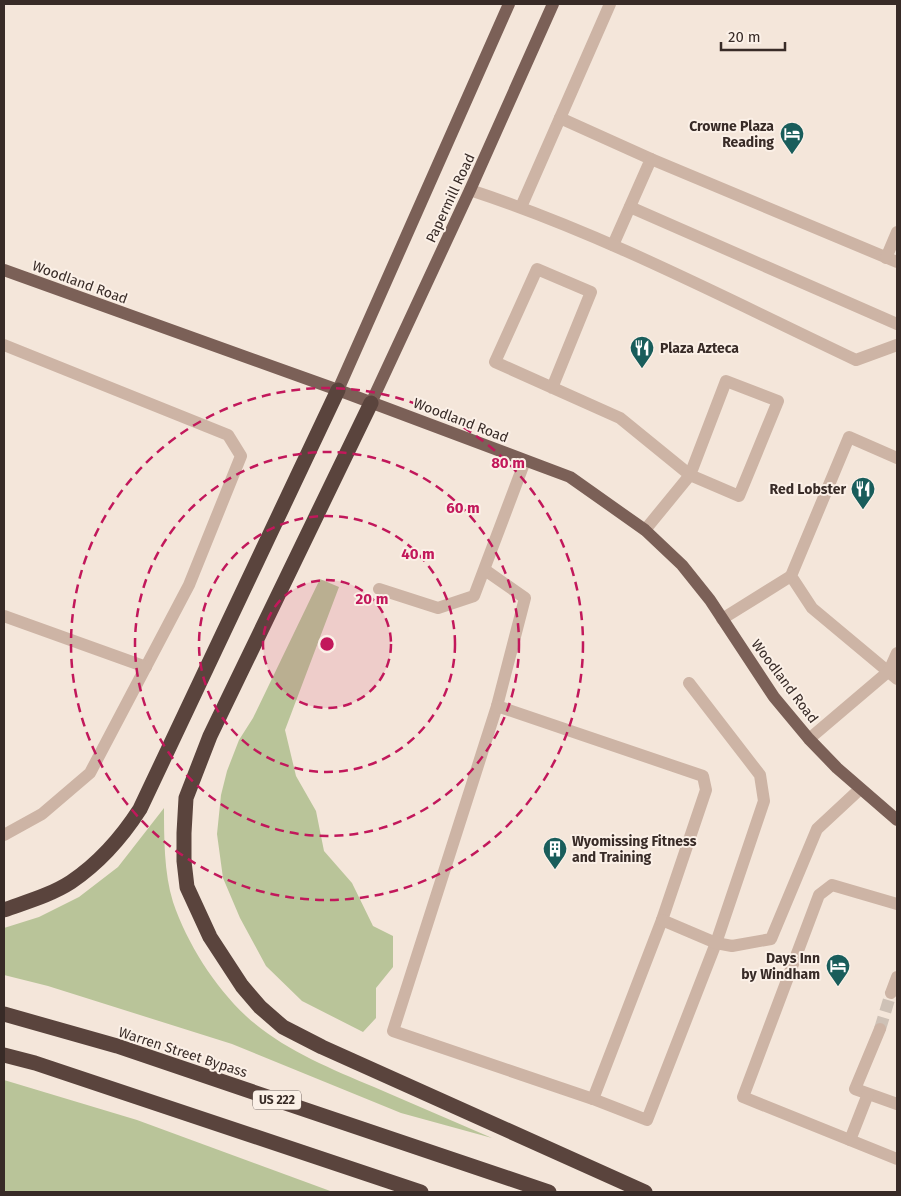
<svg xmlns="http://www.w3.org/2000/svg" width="901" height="1196" font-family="'Fira Sans',sans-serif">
<rect width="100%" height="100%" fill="#f4e6da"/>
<g fill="#b9c499">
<path d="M 320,579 L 339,587 L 285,730 L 296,776 L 316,811 L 324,851 L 352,883 L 373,926 L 393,936 L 393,967 L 376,988 L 376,1018 L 363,1032 L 302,1001 L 266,966 L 240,918 L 223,878 L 217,834 L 221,795 L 227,771 L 239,740 L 253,718 Z"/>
<path d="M 164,808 C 164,837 164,873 173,902 C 187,943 214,986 246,1016 C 282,1049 329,1068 374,1087 C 413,1104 453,1121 492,1138 L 401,1113 L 232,1044 L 48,986 L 4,975 L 4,928 L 39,917 L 79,897 L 118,867 Z"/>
<path d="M 4,1080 L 137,1120 L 333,1192 L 6,1192 L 4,1189 Z"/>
</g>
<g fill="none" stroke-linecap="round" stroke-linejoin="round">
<path stroke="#cec1b6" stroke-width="12" stroke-dasharray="12 6" stroke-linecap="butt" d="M 880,1029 L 891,993"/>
<g stroke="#cdb4a5" stroke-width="12">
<path d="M 560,118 L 651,159 L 613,245"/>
<path d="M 651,159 L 897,262"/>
<path d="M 470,190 C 604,234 729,300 856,360 L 897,345"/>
<path d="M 521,207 L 610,4"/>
<path d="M 630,207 L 897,324"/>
<path d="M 886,258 L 897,232"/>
<path d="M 4,345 L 228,435 L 241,456 L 189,585 L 90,773 L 42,814 L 4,835"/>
<path d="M 552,388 L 591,292 L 537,269 L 495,362 L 620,418 L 690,475 L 739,496 L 778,401 L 726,381 L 690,475 L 645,530"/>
<path d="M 897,458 L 849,437 L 791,576 L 812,608 L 897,679"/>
<path d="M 485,570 L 525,598 L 497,706 L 393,1031 L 593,1099"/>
<path d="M 379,589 L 438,608 L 474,596 L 525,461"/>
<path d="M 4,616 L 146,667"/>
<path d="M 722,619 L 791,576"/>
<path d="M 497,706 L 703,776 L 706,790 L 662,920 L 593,1099 L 647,1120 L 716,943 L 764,801 L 760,775 L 689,683"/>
<path d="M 809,739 L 889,671 L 897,653"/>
<path d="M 897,904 L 832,885 L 819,895 L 743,1097 L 897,1159"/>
<path d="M 662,920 L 716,943 L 732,946 L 771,939 L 817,829 L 860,789"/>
<path d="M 891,993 L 897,977"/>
<path d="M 880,1029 L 855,1089 L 897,1104"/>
<path d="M 850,1140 L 868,1094"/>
</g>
<g stroke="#7b6057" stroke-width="12">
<path d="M 4,270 L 338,390 L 570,477 L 645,530 L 682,565 L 710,600 L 774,697 L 809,739 L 837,768 L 897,820"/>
<path d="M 338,390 L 509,4"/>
<path d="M 371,403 L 470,190 L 553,4"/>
</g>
<g stroke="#5a443d" stroke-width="15">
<path d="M 371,403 L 210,736 L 186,798 L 184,833 L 184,861 L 187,887 L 210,937 L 242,986 L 260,1007 L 283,1027 L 322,1047 L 645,1192"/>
<path d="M 4,910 C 26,902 51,895 71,882 C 99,863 122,837 140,809 L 338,390"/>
<path d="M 4,1014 L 117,1046 L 549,1192"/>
<path d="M 4,1055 L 35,1063 L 421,1192"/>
</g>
</g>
<circle cx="327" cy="644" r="64" fill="#c2185b" fill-opacity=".12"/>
<g fill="none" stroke="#c2185b" stroke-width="2.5" stroke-dasharray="9 6">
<circle cx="327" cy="644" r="64"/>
<circle cx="327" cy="644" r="128"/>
<circle cx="327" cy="644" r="192"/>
<circle cx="327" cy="644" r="256"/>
</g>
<defs>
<symbol id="hotel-pin" viewBox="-11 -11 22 30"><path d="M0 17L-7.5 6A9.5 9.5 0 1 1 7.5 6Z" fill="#195d5b" stroke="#fbf0e7"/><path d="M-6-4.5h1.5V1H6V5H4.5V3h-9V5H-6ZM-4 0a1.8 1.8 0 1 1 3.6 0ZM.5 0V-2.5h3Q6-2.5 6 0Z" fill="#fff"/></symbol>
<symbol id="restaurant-pin" viewBox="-11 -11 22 30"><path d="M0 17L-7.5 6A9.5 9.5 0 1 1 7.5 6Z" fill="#195d5b" stroke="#fbf0e7"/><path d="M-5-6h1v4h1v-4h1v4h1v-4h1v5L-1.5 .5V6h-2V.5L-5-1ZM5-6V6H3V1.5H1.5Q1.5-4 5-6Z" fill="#fff"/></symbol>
<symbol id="building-pin" viewBox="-11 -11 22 30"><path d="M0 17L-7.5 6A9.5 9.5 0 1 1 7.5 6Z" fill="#195d5b" stroke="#fbf0e7"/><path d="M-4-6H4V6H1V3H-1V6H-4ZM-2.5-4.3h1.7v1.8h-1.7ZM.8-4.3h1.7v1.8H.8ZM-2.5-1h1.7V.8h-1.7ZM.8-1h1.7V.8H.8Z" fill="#fff"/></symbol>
</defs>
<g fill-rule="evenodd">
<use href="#hotel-pin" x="778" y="120" width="28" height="38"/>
<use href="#restaurant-pin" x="628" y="334" width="28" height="38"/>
<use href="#restaurant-pin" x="849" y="475" width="28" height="38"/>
<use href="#building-pin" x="541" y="835" width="28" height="38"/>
<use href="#hotel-pin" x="824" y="952" width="28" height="38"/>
</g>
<g text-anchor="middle" stroke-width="4" stroke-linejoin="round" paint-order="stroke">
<rect fill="#fbf0e7" stroke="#726661" stroke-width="1" x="253" y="1090.5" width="48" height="19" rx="4"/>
<g font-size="12" font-weight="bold" fill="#382b27">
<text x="277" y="1104">US 222</text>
</g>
<g font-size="14" font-weight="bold" fill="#382b27" stroke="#fbf0e7" text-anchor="end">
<text x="774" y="131">Crowne Plaza<tspan x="774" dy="16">Reading</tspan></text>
<text x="660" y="353" text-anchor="start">Plaza Azteca</text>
<text x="846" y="494">Red Lobster</text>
<text x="572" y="846" text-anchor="start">Wyomissing Fitness<tspan x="572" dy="16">and Training</tspan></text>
<text x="820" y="963">Days Inn<tspan x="820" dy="16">by Windham</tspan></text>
</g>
<g font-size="14" fill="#382b27" stroke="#fbf0e7">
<text transform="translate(450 198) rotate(-65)" y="5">Papermill Road</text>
<text transform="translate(80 282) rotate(20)" y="5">Woodland Road</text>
<text transform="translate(461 420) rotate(21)" y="5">Woodland Road</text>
<text transform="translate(785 681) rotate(53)" y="5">Woodland Road</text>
<text transform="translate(183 1052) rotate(18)" y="5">Warren Street Bypass</text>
</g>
</g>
<circle cx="327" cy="644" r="8" fill="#c2185b" stroke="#fbf0e7" stroke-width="2.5"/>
<g font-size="15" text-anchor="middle" font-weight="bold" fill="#c2185b" stroke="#fbf0e7" stroke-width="4" stroke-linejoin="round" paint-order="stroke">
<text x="508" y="468">80 m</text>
<text x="463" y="513">60 m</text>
<text x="418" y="559">40 m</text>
<text x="372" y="604">20 m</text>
</g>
<rect width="901" height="1196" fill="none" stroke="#382b27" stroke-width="10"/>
<path d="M721 42v8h64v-8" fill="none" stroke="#382b27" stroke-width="2.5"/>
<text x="728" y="42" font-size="15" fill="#382b27" stroke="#fbf0e7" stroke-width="4" paint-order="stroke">20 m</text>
</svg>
